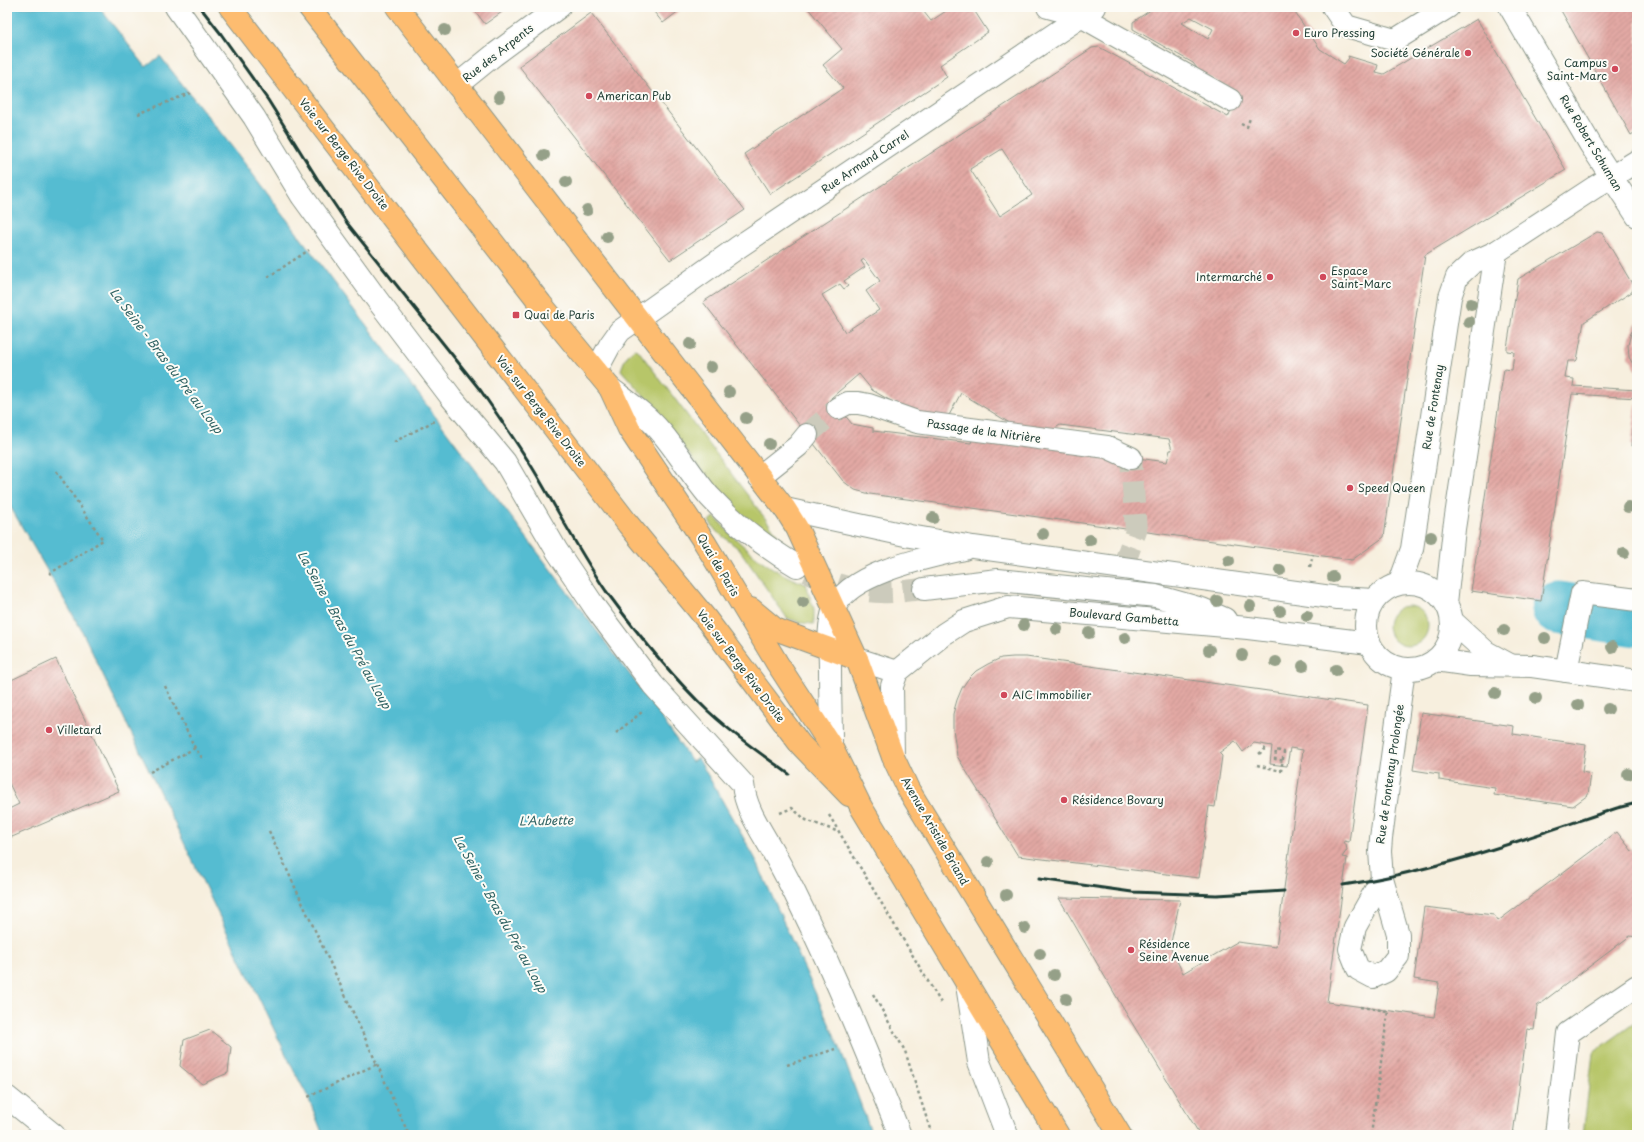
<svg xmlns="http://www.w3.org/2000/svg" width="1644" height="1142" font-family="'Playpen Sans',sans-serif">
<defs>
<pattern id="building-hatch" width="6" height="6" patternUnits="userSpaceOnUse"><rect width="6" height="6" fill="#e3a9a4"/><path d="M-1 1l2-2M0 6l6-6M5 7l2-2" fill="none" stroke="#b78b86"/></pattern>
</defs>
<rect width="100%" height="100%" fill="#fdfcf7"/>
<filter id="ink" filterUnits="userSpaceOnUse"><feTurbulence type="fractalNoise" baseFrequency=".025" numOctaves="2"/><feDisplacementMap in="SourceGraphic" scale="8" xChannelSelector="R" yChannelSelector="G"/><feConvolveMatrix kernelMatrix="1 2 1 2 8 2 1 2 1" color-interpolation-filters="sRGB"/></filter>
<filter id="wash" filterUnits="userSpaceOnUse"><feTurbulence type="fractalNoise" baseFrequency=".012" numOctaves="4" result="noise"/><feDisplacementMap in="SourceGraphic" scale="16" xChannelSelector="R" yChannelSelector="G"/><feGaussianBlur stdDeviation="0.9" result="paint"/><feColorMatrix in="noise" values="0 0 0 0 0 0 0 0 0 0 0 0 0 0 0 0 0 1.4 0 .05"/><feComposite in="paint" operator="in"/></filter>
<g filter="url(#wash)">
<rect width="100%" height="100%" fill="#f7efde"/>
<g fill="#b7c669" stroke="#6b824e">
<path d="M 634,349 L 638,350 L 786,546 L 753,526 L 721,495 L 642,394 L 621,370 C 623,363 627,354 634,349 Z"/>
<path d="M 715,517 C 741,546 768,571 806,584 L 814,609 L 814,624 L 802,623 L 787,618 L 739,549 L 716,531 L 709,521 Z"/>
<circle cx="1408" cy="626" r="20"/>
<path d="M 1637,1021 L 1637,1135 L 1583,1135 L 1593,1053 Z"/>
</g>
<path fill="#54bcd1" stroke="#3a7c82" d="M 7,7 L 99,7 L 146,67 L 160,56 L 236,152 L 652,704 L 692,762 L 698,758 L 755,858 L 840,1048 L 872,1135 L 323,1135 L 308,1097 L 294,1071 L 81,629 L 7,501 Z"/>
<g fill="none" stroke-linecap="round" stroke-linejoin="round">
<path stroke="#54bcd1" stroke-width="53" d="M 1558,608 L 1637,620"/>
</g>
<g id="blocks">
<g fill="url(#building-hatch)" fill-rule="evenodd">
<path d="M 472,7 L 509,7 L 485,24 Z"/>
<path d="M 650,7 L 684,7 L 663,23 Z"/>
<path d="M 807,7 L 920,7 L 931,21 L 952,7 L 972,7 L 988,32 L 940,65 L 947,77 L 770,194 L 744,154 L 843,88 L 823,65 L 842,49 Z"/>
<path d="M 1155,7 L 1291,7 L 1320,49 L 1344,64 L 1349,58 L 1348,56 L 1378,65 L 1376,72 L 1384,74 L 1477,19 L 1566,170 L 1425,255 L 1384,537 L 1352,560 L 870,494 L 855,490 L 843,481 L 703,302 L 1092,48 L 1099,47 L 1228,117 L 1239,93 L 1200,72 L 1193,63 L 1133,29 L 1133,22 ZM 1191,17 L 1213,29 L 1208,39 L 1182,23 ZM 1002,149 L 1032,195 L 1000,216 L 970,169 ZM 864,259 L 880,281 L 866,291 L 879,310 L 845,332 L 822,295 L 840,284 L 844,289 L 848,286 L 844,281 L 865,267 L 861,261 ZM 859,374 L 872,390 L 915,415 L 947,419 L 961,393 L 1021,430 L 1048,433 L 1060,425 L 1169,439 L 1172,450 L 1170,450 L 1167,462 L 973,436 L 971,443 L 873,431 L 873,428 L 852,424 L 831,398 Z"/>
<path d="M 1559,7 L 1637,7 L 1637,131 L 1631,135 Z"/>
<path d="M 591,13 L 745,210 L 670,260 L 519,66 Z"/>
<path d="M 1597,232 L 1602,233 L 1634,287 L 1632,292 L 1584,322 L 1577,360 L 1576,361 L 1568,361 L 1565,378 L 1574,379 L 1573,386 L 1637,390 L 1637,398 L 1572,394 L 1541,601 L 1471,591 L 1504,369 L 1512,370 L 1514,352 L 1507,351 L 1507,348 L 1518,279 Z"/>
<path d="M 1637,323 L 1637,372 L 1629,357 L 1628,345 L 1631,333 Z"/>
<path d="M 1636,405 L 1637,405 L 1637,446 L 1631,446 Z"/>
<path d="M 1013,657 L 1026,657 L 1368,705 L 1349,842 L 1344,841 L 1344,842 L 1346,845 L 1347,850 L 1342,857 L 1347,858 L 1327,1002 L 1434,1017 L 1439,983 L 1414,979 L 1424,907 L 1494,915 L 1498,921 L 1617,832 L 1632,851 L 1637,852 L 1637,937 L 1630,936 L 1537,1006 L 1534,1030 L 1527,1029 L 1513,1135 L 1360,1135 L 1345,1133 L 1342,1135 L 1200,1135 L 1123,1008 L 1059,898 L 1180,900 L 1170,947 L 1183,973 L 1237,942 L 1276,947 L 1303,750 L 1290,748 L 1287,766 L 1270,764 L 1272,746 L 1254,743 L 1243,752 L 1235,741 L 1219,753 L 1222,756 L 1215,807 L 1209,806 L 1199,878 L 1018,856 L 957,756 L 953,729 L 953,714 L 957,700 L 962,688 L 968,679 L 976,671 L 988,664 L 1001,658 Z"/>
<path d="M 56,659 L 119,791 L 12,837 L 7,828 L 7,810 L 19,804 L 7,779 L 7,682 Z"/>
<path d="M 1421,713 L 1514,726 L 1513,734 L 1586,745 L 1582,772 L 1591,774 L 1588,795 L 1573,806 L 1494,795 L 1495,788 L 1439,780 L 1439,774 L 1413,770 Z"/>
<path d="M 210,1030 L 231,1047 L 228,1073 L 202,1084 L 180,1066 L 184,1040 Z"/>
</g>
</g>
</g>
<g filter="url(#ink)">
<use href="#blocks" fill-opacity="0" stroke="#8b9689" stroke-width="1"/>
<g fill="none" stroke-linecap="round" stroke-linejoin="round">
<g stroke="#cccbbc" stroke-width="22" stroke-dasharray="22 11" stroke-linecap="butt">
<path d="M 807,435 L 838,408"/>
<path d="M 1123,567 L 1136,531 L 1131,458"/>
<path d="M 807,572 C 830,582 855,592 881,592 C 895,593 910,590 924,589"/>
</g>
<defs>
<g id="minor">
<path d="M 176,7 L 254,117 L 302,196 L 378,301 L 451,397 L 505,462 L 557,551 L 596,609 L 653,685 L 743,784 C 745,808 760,829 772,850 C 782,868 792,887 801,906 C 838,981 869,1058 900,1135"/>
<path d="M 1048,7 L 1081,16 L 1230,100"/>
<path d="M 1333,7 L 1346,26 L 1395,40 L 1448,7"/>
<path d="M 1510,7 L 1590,144 L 1637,216"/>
<path d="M 457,85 L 494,55 L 559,7"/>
<path d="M 596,371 L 610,345 L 620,331 L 737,248 L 1095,7"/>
<path d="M 610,388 C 628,402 647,415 661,432 C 678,452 692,476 709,496 C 736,525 763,546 797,566"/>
<path d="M 838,408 L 848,403 L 858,403 L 869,405 L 917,422 L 1107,447 L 1131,458"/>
<path d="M 759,477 L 798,446 L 807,435"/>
<path d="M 785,509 L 910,536 L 973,547 L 1303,593 L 1338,598 L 1374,600"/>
<path d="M 1400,582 L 1412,549 L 1450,297 L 1457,277 L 1472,263 L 1496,252 L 1595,187 L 1637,161"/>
<circle cx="1409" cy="626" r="43"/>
<path d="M 924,589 L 998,580 L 1156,596 L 1202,609 L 1225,619"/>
<path d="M 1446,603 L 1454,529 L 1496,252"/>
<path d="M 1452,621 L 1486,652 L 1510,665"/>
<path d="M 857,659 L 897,672"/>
<path d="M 1436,660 L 1471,665 L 1532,666 L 1637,681"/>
<path d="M 1566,671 L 1582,593 L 1637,600"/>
<path d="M 831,746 C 831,720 830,695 830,669 C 830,649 827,628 834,609 C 848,573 929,557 964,549"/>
<path d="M 893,756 L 892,686 L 897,672 L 944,634 L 964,621 L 1008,607 L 1248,628 L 1369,643"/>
<path d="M 1382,879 L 1398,934 L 1398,956 L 1386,971 L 1373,977 L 1358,969 L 1350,949 L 1355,927 L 1382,879 L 1380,851 L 1381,838 L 1404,669"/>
<path d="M 967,985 L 979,1062 L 1007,1135"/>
<path d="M 7,1097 L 54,1135"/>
<path d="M 1556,1135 L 1568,1033 L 1637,986"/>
</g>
<g id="major">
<path d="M 230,7 L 628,524 L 707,620 L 800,744 L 849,795"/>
<path d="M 309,7 L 541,304 L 610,388 L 629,429 L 705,543 L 777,663 L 831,746 L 861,807 L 1058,1135"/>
<path d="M 397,7 L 785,509 L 797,528 L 857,659 L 893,757 L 908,789 L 1120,1135"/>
<path d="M 751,609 L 775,629 L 857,659"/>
</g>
</defs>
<use href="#minor" stroke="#8b9689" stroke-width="24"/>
<use href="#major" stroke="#8b9689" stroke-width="24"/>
<g stroke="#8b9689" stroke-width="2.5" stroke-dasharray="3 3" stroke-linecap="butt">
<path d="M 138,114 L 190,93"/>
<path d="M 1241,124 L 1247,127 L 1250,118"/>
<path d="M 268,277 L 309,250"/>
<path d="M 394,442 L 436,420"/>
<path d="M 1310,567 L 1313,554"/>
<path d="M 49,574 L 103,540 L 55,469"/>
<path d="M 165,686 L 195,748 L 203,759"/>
<path d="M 616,733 L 642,712"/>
<path d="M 1259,754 L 1268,746"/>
<path d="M 1257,765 L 1281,771 L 1284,752 L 1276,750 L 1275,759 L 1284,761"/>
<path d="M 150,772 L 195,748"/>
<path d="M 780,813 L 792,808 L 806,820 L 839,832"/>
<path d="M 829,815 L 941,1003"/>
<path d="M 269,831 L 377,1064 L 308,1097"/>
<path d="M 873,994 L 905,1051 L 932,1135"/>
<path d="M 1360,1007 L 1388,1011 L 1371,1135"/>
<path d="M 377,1064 L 409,1135"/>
<path d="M 787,1065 L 835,1049"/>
<path d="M 1342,1135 L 1345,1133 L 1360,1135"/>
</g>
<use href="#minor" stroke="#fff" stroke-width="22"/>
<use href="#major" stroke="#fdbc70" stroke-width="22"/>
<g stroke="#1f3d34" stroke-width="3">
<path d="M 200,7 L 221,34 L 268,100 L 320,183 L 347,223 L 481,391 C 499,417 518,444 535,472 C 558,511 580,553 606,591 C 637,633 670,675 708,711 C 733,734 761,754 789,774"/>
<path d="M 1039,879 L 1132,892 L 1217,895 L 1284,891"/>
<path d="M 1343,885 C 1438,871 1527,838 1617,808 L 1637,803"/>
</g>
</g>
<g fill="#95a088">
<circle cx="445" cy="30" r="6"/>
<circle cx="499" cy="97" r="6"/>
<circle cx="544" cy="155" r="6"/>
<circle cx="566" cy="182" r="6"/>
<circle cx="587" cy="210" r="6"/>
<circle cx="607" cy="237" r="6"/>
<circle cx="1471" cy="304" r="6"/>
<circle cx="1469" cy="322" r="6"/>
<circle cx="690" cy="344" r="6"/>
<circle cx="711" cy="367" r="6"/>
<circle cx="729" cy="392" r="6"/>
<circle cx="746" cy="418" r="6"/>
<circle cx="769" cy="444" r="6"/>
<circle cx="1628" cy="507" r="6"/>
<circle cx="933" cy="518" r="6"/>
<circle cx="1043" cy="534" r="6"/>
<circle cx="1431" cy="537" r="6"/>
<circle cx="1090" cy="540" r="6"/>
<circle cx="1624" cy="553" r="6"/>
<circle cx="1229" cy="561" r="6"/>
<circle cx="1280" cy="570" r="6"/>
<circle cx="1333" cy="577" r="6"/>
<circle cx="1217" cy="601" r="6"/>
<circle cx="803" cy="602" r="6"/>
<circle cx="1250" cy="606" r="6"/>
<circle cx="1280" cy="611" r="6"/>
<circle cx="1307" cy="616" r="6"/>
<circle cx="1024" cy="625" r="6"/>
<circle cx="1057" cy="629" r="6"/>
<circle cx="1504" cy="630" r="6"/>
<circle cx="1089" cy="633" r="6"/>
<circle cx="1125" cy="638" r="6"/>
<circle cx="1545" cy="638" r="6"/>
<circle cx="1612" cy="647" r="6"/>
<circle cx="1209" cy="650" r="6"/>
<circle cx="1242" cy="655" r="6"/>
<circle cx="1276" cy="662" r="6"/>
<circle cx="1303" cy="666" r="6"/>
<circle cx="1336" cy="670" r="6"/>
<circle cx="1495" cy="693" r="6"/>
<circle cx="1536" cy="698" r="6"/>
<circle cx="1578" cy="705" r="6"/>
<circle cx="1608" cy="709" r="6"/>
<circle cx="1628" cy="774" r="6"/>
<circle cx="988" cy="862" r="6"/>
<circle cx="1006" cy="895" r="6"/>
<circle cx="1025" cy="928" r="6"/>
<circle cx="1040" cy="954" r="6"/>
<circle cx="1054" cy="975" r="6"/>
<circle cx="1066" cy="999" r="6"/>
</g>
</g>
<g fill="#d1495b" stroke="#fdfcf7" stroke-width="1.5">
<circle cx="1296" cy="33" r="4"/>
<circle cx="1468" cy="53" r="4"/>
<circle cx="1615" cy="69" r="4"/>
<circle cx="589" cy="96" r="4"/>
<circle cx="1270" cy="277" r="4"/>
<circle cx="1323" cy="277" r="4"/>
<rect x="512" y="311" width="8" height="8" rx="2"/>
<circle cx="1350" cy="488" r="4"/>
<circle cx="1004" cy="695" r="4"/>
<circle cx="49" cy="730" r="4"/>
<circle cx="1064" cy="800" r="4"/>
<circle cx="1131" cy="950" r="4"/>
</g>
<g text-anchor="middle" stroke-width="4" stroke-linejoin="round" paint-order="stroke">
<g font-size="11" fill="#1f3d34" stroke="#fdfcf7" text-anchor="start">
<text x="1304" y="37">Euro Pressing</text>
<text x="1460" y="57" text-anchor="end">Société Générale</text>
<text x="1607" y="67" text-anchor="end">Campus<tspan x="1607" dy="13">Saint-Marc</tspan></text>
<text x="597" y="100">American Pub</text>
<text x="1331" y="275">Espace<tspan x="1331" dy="13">Saint-Marc</tspan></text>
<text x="1262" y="281" text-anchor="end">Intermarché</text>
<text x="524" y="319">Quai de Paris</text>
<text x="1358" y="492">Speed Queen</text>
<text x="1012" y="699">AIC Immobilier</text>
<text x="57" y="734">Villetard</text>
<text x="1072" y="804">Résidence Bovary</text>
<text x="1139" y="948">Résidence<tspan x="1139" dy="13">Seine Avenue</tspan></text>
</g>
<g font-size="11" fill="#1f3d34" stroke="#fdfcf7">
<text transform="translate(498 53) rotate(-38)" y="4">Rue des Arpents</text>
<text transform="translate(1591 143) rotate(59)" y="4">Rue Robert Schuman</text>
<text transform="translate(344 154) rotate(52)" y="4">Voie sur Berge Rive Droite</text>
<text transform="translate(865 162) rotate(-34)" y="4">Rue Armand Carrel</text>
<text transform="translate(1433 407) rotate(-81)" y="4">Rue de Fontenay</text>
<text transform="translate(541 411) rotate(52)" y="4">Voie sur Berge Rive Droite</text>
<text transform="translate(984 431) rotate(8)" y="4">Passage de la Nitrière</text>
<text transform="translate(718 565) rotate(59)" y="4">Quai de Paris</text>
<text transform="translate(1124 617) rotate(5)" y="4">Boulevard Gambetta</text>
<text transform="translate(741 666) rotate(53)" y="4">Voie sur Berge Rive Droite</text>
<text transform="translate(1390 774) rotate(-82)" y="4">Rue de Fontenay Prolongée</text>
<text transform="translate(935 831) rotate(60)" y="4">Avenue Aristide Briand</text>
</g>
<g font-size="12" font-style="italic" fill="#2f6363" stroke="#fdfcf7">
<text transform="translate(166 361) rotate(53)" y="4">La Seine - Bras du Pré au Loup</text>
<text transform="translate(344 630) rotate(61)" y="4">La Seine - Bras du Pré au Loup</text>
<text transform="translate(546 821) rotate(-1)" y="4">L'Aubette</text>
<text transform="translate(500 914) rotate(61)" y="4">La Seine - Bras du Pré au Loup</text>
</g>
</g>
<rect width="1644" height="1142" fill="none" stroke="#fdfcf7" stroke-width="24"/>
</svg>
